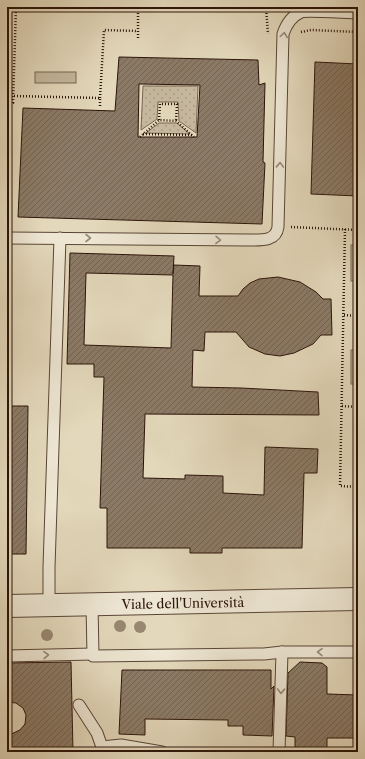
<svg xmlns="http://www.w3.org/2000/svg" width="365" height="759" font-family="'Libre Caslon Text',serif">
<defs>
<pattern id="garden-dots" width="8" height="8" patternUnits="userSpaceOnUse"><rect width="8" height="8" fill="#c4b79d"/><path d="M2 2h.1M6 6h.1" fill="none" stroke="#a99c86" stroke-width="1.8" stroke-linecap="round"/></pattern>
<pattern id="building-hatch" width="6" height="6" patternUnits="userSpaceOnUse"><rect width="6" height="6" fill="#8b7a66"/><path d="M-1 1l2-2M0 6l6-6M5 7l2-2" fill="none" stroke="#726352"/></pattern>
</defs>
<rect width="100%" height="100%" fill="#e3d8bb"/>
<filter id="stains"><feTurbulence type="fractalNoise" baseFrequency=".005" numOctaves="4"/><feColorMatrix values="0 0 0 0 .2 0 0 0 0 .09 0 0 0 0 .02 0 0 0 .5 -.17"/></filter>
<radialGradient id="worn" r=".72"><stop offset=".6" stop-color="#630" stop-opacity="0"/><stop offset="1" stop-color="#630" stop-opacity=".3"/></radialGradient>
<g fill="#c4b79d" stroke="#786653">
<rect x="35" y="72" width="41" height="11"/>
<rect x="351" y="245" width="7" height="36"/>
<rect x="351" y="350" width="7" height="34"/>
</g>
<g fill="url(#garden-dots)" stroke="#786653">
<path d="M 143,86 L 198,86 L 196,133 L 179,121 L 178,102 L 158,102 L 157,119 L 141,130 Z"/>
<path d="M 159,123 L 177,123 L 190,134 L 146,133 Z"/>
</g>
<g fill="url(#building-hatch)" stroke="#2c1409" fill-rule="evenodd">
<path d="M 119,57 L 258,60 L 259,85 L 265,83 L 263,162 L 265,163 L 262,224 L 18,217 L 23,108 L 115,111 ZM 139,84 L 200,85 L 197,137 L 138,137 Z"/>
<path d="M 315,62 L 358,64 L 358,196 L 311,194 Z"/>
<path d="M 70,253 L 174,256 L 173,274 L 174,265 L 200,266 L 199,296 L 238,296 L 243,289 L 250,283 L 259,279 L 278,277 L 300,282 L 316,292 L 323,299 L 331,299 L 332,335 L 321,335 L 313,344 L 294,353 L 280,356 L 265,354 L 249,347 L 236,332 L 205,332 L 204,351 L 193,350 L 192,387 L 241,388 L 318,392 L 319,415 L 145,414 L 143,478 L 185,479 L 185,475 L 223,476 L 223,493 L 264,495 L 265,447 L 318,449 L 317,473 L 304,473 L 302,548 L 222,548 L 222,553 L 190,553 L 190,548 L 107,548 L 107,508 L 100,508 L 104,377 L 94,377 L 94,364 L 67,364 ZM 86,273 L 173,275 L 171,348 L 84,345 Z"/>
<path d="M 7,406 L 28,406 L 26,554 L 7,554 Z"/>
<path d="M 71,662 L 73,752 L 7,752 L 7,736 L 20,730 L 25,724 L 26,715 L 23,708 L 16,703 L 7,702 L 7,663 Z"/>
<path d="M 300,662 L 322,663 L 327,667 L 327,694 L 358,695 L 358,738 L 327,738 L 327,752 L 295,752 L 295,737 L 286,736 L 288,673 Z"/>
<path d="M 122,670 L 271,670 L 271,689 L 274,686 L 272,736 L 243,735 L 243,726 L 228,726 L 228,720 L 145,719 L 145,735 L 119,734 Z"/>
</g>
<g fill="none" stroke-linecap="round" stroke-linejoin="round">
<defs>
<g id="service">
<path d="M 7,238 L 248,240 C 260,240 276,242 278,227 L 283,34 C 286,25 292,16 301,12 C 307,10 348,13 358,13"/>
<path d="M 92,604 L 93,656 L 264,654 L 282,652 L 358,652"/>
<path d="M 49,605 L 49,567 L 60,238"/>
<path d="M 7,656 L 93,654"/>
<path d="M 79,705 L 97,733 L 102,747 L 99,752"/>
<path d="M 102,747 L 121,745 L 162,752"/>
<path d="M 279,752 L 282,652"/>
</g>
<path id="tertiary" d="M 7,606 L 358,599"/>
</defs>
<use href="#service" stroke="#5a4536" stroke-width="13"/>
<use href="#tertiary" stroke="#5a4536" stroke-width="24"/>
<g stroke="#2c1409" stroke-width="2.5" stroke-dasharray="1 2" stroke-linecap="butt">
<path d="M 138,7 L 138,39"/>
<path d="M 266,7 L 268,34"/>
<path d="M 301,32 L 311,30 L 358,32"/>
<path d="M 14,96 L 100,98 L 100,107"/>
<path d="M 100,98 L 104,30 L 138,31"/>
<path d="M 7,104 L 13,103 L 16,7"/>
<path d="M 159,120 L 160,104 L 177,104 L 176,121"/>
<path d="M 143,134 L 192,135"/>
<path d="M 140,137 L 159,120 L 176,121 L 194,137"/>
<path d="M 291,227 L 358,230"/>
<path d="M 345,229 L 340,486 L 358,487"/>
<path d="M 344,315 L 358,316"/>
<path d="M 342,406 L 358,407"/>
<path d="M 358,493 L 357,535 L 358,535"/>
</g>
<use href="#service" stroke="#ede6d3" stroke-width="11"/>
<use href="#tertiary" stroke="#ede6d3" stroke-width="22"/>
</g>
<g fill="#988771">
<circle cx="120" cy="626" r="6"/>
<circle cx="140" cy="627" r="6"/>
<circle cx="47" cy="635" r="6"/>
</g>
<defs><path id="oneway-chevron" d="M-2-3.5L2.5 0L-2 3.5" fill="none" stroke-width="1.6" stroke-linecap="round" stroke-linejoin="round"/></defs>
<g stroke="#968878">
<use href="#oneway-chevron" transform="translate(284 35) rotate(-82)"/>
<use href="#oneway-chevron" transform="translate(280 165) rotate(-88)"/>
<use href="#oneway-chevron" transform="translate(88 238)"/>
<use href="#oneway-chevron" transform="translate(218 240) rotate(1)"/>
<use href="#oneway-chevron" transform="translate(320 652) rotate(-179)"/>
<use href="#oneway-chevron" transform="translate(46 655) rotate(-1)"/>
<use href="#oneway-chevron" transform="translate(281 691) rotate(92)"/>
</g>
<g text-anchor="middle" stroke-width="4" stroke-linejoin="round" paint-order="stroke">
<g font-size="13" fill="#2c1409" stroke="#ede6d3">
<text transform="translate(183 603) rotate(-1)" y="5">Viale dell'Università</text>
</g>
</g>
<rect width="365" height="759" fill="none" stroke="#e3d8bb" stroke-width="24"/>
<rect x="8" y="8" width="349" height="743" fill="none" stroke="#2c1409" stroke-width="2"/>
<rect x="12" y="12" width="341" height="735" fill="none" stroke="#2c1409"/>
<rect width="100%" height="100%" filter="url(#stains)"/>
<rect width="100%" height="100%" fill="url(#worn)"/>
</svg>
